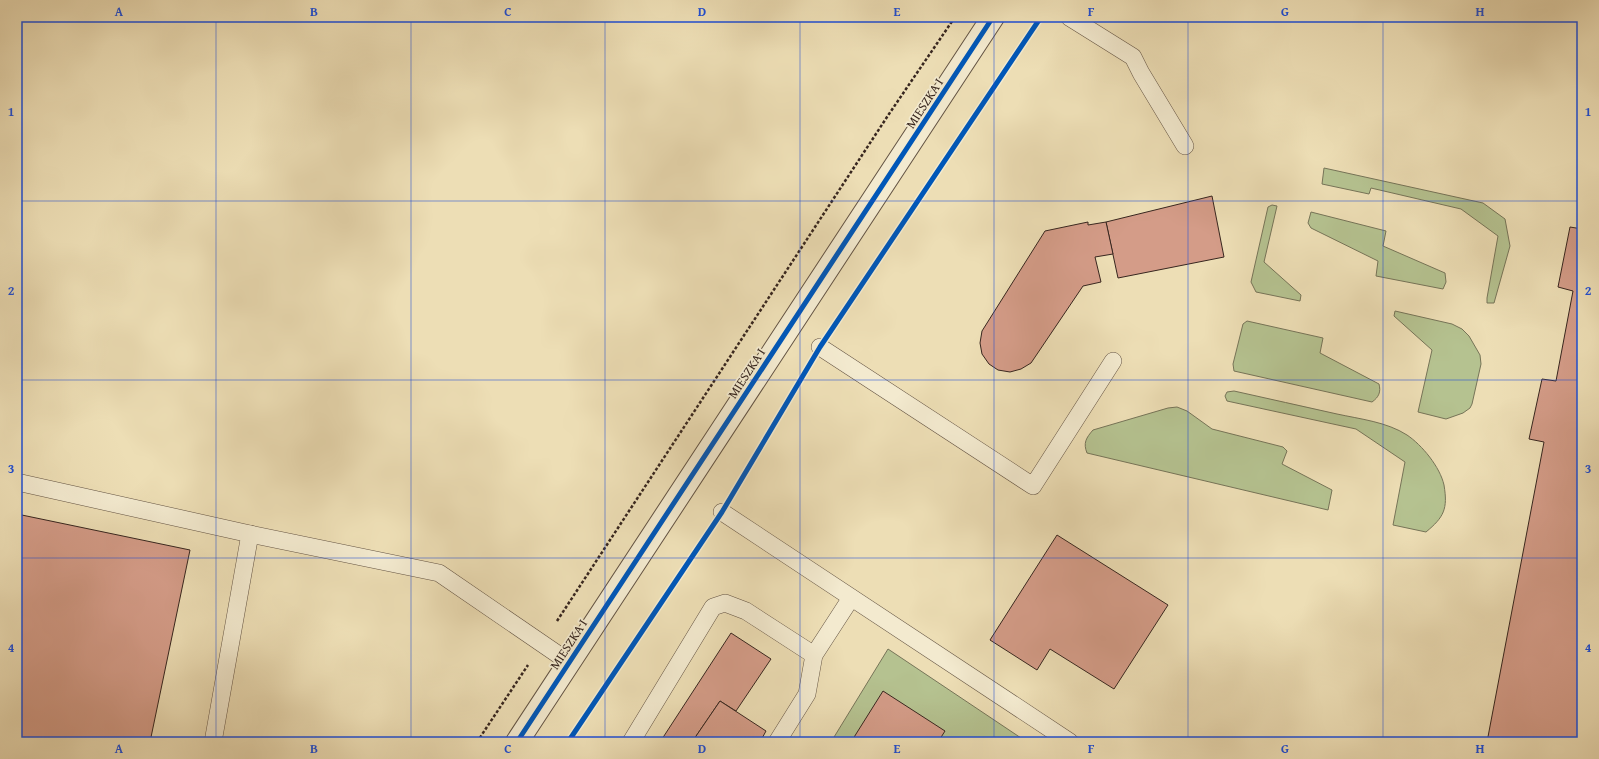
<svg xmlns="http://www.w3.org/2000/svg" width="1599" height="759" font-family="'Gentium Book Plus',serif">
<rect width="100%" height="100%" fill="#eddeb5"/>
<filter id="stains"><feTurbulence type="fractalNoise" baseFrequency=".005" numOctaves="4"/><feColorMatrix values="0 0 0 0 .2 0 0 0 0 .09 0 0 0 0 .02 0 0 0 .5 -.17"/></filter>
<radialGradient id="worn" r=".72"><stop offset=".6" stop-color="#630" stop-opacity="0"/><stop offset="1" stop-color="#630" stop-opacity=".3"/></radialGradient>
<g fill="#b5c290" stroke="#767458">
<path d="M 1324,168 L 1483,203 L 1505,219 L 1510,246 L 1494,303 L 1487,303 L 1487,298 L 1498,236 L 1461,209 L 1371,188 L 1369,194 L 1322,184 Z"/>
<path d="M 1272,205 L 1277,206 L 1264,262 L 1301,295 L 1300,301 L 1256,292 L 1251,282 L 1268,207 Z"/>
<path d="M 1311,212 L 1386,231 L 1383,246 L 1445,273 L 1446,282 L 1443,289 L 1376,276 L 1378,261 L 1311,228 L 1308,223 Z"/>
<path d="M 1395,311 L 1452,324 L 1462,329 L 1469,336 L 1480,355 L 1481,364 L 1472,404 L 1470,408 L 1463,413 L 1446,419 L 1418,412 L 1432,350 L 1394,316 Z"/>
<path d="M 1247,321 L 1323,338 L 1320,353 L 1379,384 C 1381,392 1379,397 1372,402 L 1234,371 L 1233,364 L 1243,324 Z"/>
<path d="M 1234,391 C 1268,399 1303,406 1337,414 C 1360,419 1387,422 1407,435 C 1422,445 1440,467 1444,485 C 1448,509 1444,517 1426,532 L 1393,525 L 1405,462 L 1356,429 L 1227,401 L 1225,396 L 1227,392 Z"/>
<path d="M 1177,407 L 1187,411 L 1212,429 L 1283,447 L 1287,451 L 1282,464 L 1332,490 L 1328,510 L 1087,453 C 1083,443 1086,438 1093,430 L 1168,408 Z"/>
<path d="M 888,649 L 1027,742 L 831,742 Z"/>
</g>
<g fill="#d49c88" stroke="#37261f">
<path d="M 1212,196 L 1224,257 L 1118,278 L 1106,222 Z"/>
<path d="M 1088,222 L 1088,225 L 1106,222 L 1113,254 L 1095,257 L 1101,282 L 1083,286 L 1031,363 L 1021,369 L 1010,372 L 998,370 L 989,364 L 982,354 L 980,343 L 982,331 L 1045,231 Z"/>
<path d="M 1570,227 L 1582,229 L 1582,742 L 1487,742 L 1544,442 L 1529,439 L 1542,379 L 1556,381 L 1573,291 L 1558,287 Z"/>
<path d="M 17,514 L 190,550 L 150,742 L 17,742 Z"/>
<path d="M 1057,535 L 1168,605 L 1114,689 L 1050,649 L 1037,670 L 990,640 Z"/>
<path d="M 731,633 L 771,659 L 736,711 L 720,701 L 692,742 L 667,742 L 662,739 Z"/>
<path d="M 883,691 L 945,731 L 938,742 L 851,742 Z"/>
<path d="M 720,701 L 766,731 L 760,742 L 692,742 Z"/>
</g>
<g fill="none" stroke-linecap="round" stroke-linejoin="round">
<defs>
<g id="lane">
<path d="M 1069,17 L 1133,57 L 1141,73 L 1185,146"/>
<path d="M 820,347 L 1033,486 L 1113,361"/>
<path d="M 17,482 L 250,534"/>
<path d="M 722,512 L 1070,742"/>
<path d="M 213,742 L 250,534 L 439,573 L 569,662"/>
<path d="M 631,742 L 713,607 L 725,603 L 746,611 L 814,655"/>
<path d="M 777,742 L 807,694 L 814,655 L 851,598"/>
</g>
<path id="street" d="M 517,742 L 993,17"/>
</defs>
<use href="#lane" stroke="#645444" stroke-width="18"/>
<use href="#street" stroke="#645444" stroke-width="24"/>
<g stroke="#37261f" stroke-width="2.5" stroke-dasharray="3 2" stroke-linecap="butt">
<path d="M 557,621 L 889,114 L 955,17"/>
<path d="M 477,742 L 528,665"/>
</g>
<use href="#lane" stroke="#f3eacf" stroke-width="17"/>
<use href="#street" stroke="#f3eacf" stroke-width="22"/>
<defs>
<g id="cycleway">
<path d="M 517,742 L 993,17"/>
<path d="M 568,742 L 722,512 L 820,347 L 1041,17"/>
</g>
</defs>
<use href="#cycleway" stroke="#f3eacf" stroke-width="8"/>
<use href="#cycleway" stroke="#0057b8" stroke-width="5"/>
</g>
<path fill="none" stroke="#1d4ed8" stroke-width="1" stroke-opacity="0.55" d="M 216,17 L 216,742M 411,17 L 411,742M 605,17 L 605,742M 800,17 L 800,742M 994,17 L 994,742M 1188,17 L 1188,742M 1383,17 L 1383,742M 17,201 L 1582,201M 17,380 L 1582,380M 17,558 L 1582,558"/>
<g text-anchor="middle" stroke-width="3.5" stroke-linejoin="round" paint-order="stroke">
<g font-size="13" fill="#37261f" stroke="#f3eacf">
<text transform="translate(924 103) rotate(-57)" y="5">MIESZKA I</text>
<text transform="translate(746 373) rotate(-57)" y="5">MIESZKA I</text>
<text transform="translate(568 644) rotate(-57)" y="5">MIESZKA I</text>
</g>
</g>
<rect width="1599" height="759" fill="none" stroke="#eddeb5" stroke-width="44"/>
<rect x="22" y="22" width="1555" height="715" fill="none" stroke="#1d4ed8" stroke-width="1.5"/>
<g font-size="13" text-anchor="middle" font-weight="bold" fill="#1d4ed8">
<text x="119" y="16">A</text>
<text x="314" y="16">B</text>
<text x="508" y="16">C</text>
<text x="702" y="16">D</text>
<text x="897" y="16">E</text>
<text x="1091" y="16">F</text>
<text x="1285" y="16">G</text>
<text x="1480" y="16">H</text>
<text x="11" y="116">1</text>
<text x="1588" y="116">1</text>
<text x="11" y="295">2</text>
<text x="1588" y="295">2</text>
<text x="11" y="473">3</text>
<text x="1588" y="473">3</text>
<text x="11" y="652">4</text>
<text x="1588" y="652">4</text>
<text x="119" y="753">A</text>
<text x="314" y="753">B</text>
<text x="508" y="753">C</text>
<text x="702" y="753">D</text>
<text x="897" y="753">E</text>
<text x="1091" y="753">F</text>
<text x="1285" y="753">G</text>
<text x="1480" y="753">H</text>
</g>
<rect width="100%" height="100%" filter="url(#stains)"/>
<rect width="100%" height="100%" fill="url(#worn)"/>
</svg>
